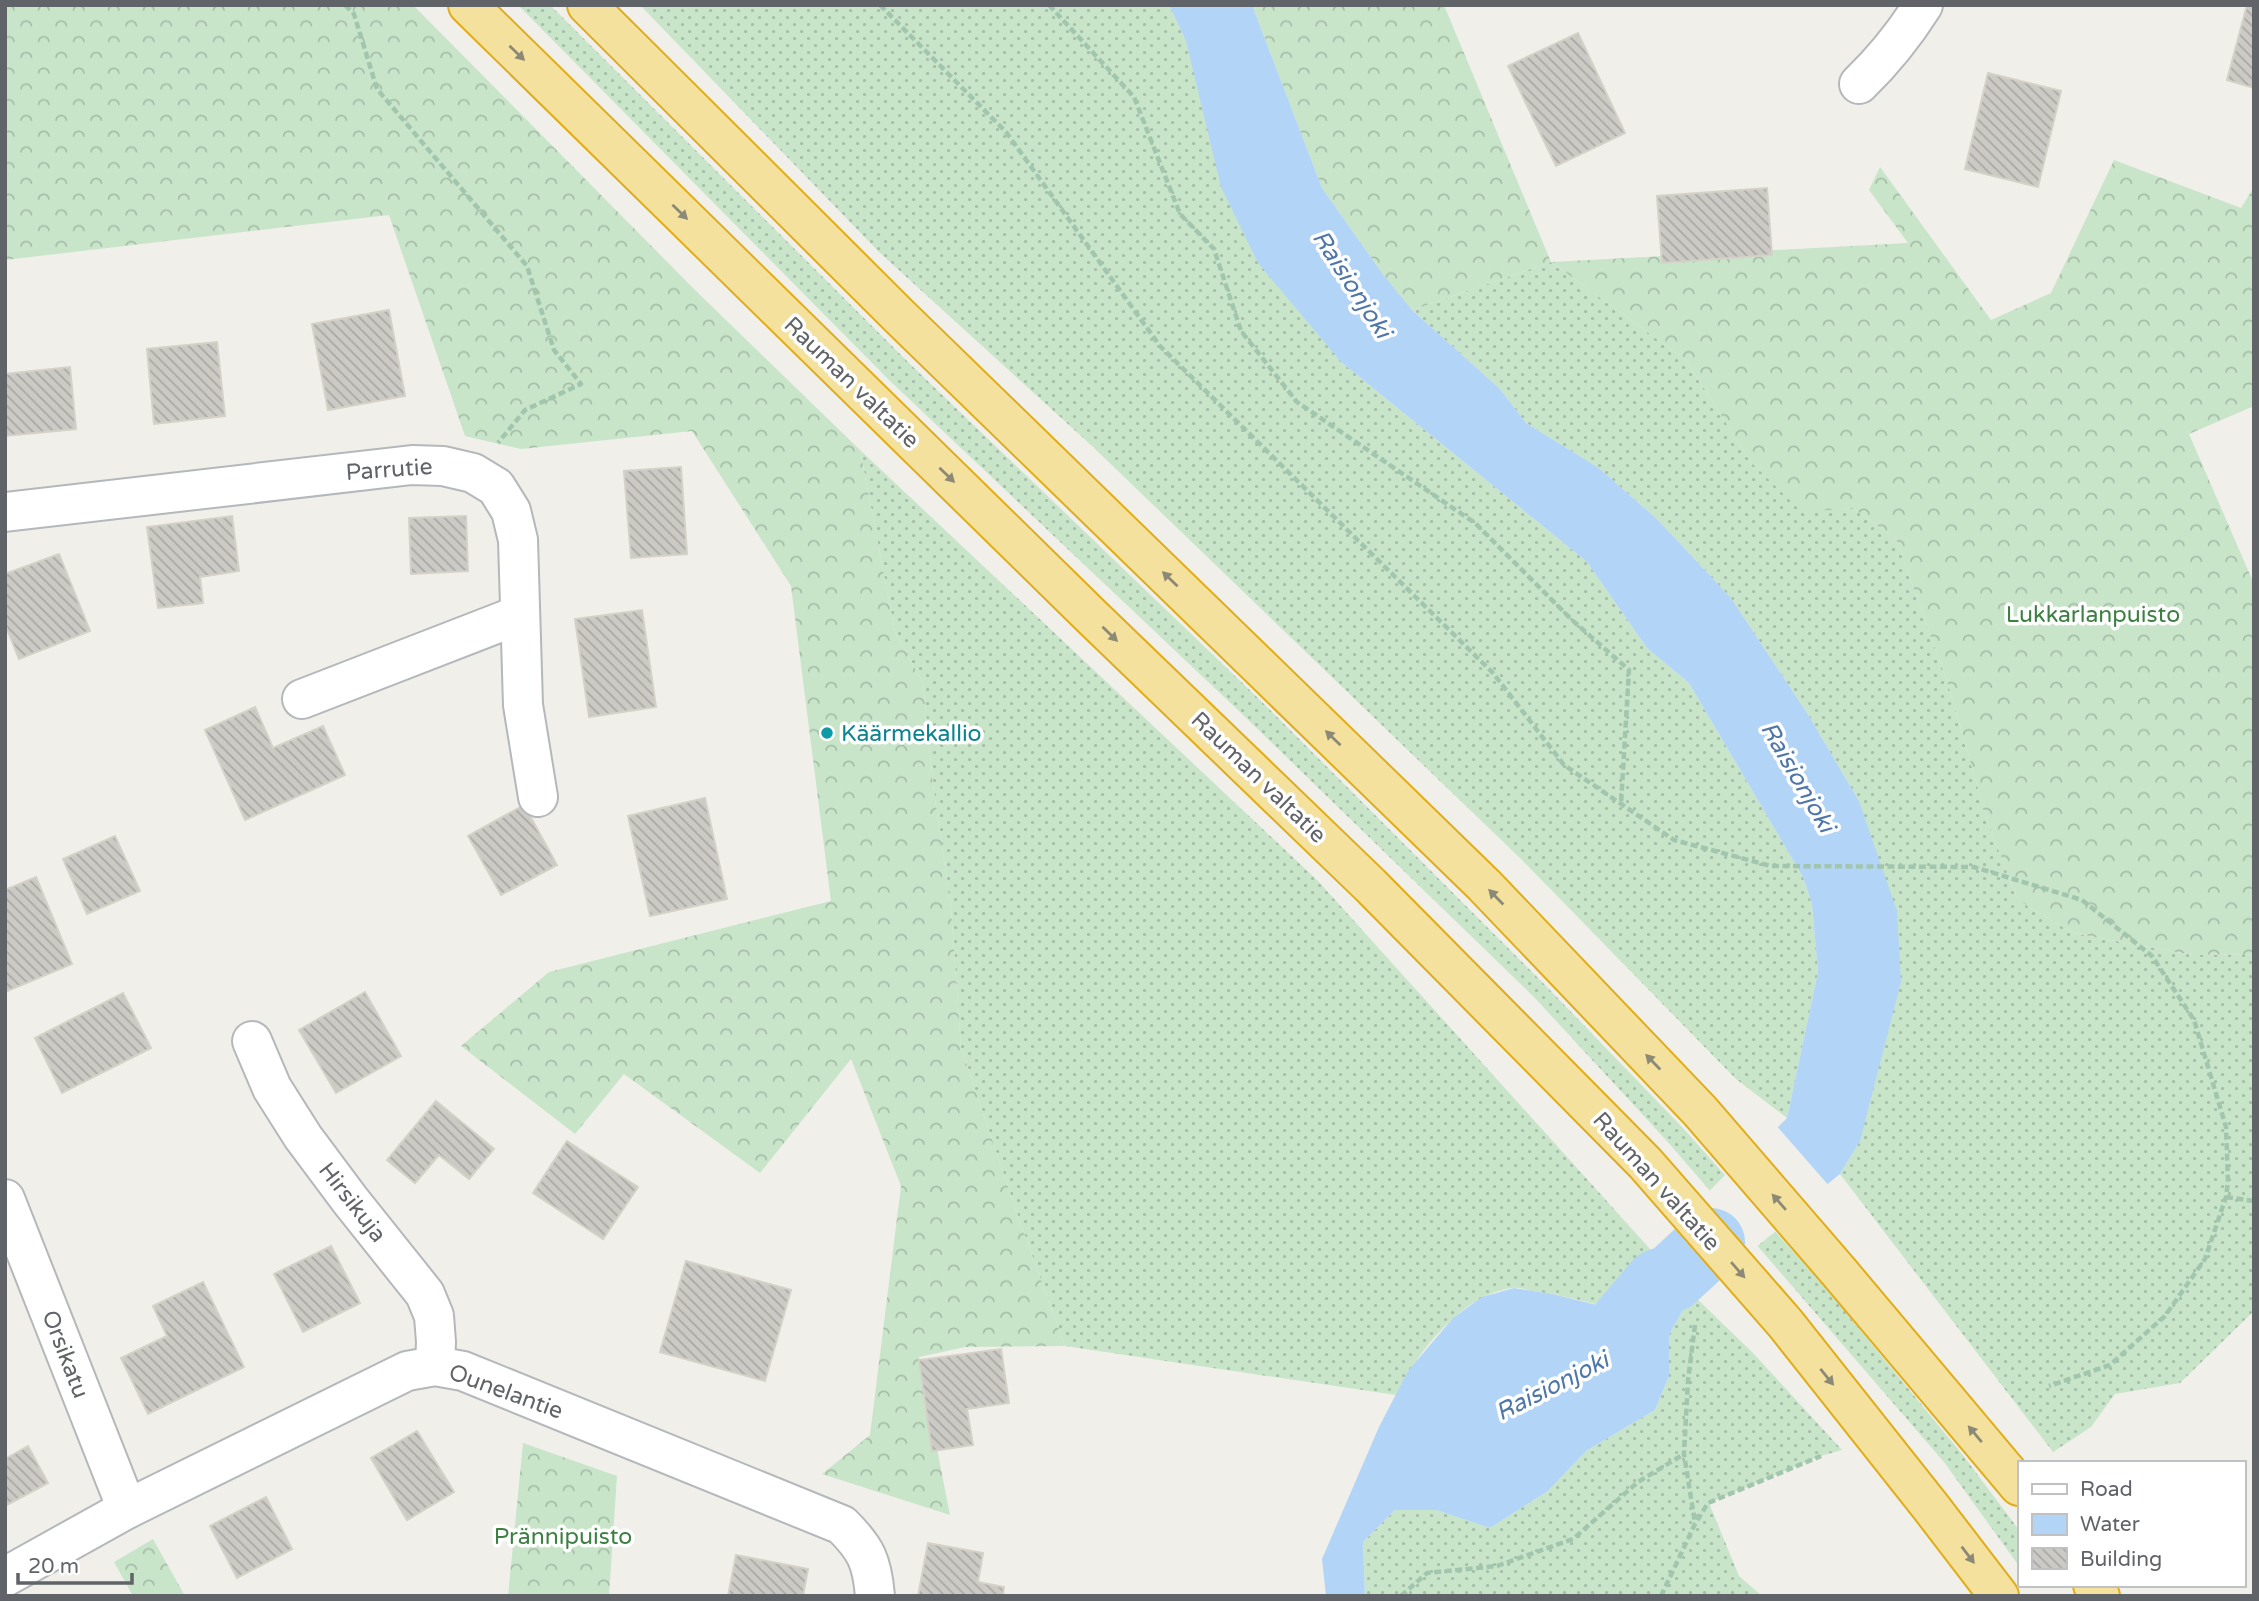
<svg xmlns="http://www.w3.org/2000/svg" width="2259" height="1601" font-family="'Varela Round',sans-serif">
<defs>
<pattern id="grass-dots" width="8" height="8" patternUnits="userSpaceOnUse" patternTransform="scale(1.75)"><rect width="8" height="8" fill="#c8e5ca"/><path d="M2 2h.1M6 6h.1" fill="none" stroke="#a6bda8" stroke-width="1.8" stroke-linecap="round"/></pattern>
<pattern id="forest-crowns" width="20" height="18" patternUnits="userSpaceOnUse" patternTransform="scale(1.75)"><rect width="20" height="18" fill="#c8e5ca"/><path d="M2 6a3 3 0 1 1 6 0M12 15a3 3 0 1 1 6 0" fill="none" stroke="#a6bda8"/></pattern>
<pattern id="building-back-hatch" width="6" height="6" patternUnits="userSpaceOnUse" patternTransform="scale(1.75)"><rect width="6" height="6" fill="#cccac5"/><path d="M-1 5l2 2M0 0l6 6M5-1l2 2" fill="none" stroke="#a9a8a4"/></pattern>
</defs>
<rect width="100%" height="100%" fill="#f0efe9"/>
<g fill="url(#grass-dots)">
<path d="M 518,5 L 550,5 L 911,365 L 1260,700 L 1546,986 L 1682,1127 L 1824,1286 L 1962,1454 L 2019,1530 L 2019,1566 L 1944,1462 L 1667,1141 L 1534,997 L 1240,712 L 889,380 Z"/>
<path d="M 640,5 L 1169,5 L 1341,362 L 1587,562 L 1647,648 L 1689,683 L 1803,877 L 1812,904 L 1818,972 L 1787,1118 L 1736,1079 L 1520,858 L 1362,706 L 1091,445 L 879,252 Z"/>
<path d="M 1551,262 L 1686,360 L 1751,462 L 1802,511 L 1853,508 L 1896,539 L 1948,684 L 1988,823 L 2018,900 L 2073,933 L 2193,955 L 2254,954 L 2254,1311 L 2180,1383 L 2115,1394 L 2091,1427 L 2053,1452 L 1840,1174 L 1860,1141 L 1859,801 L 1809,716 L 1731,598 L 1658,520 L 1599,468 L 1526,423 L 1500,389 L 1412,310 Z"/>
<path d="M 860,450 L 1318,881 L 1659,1259 L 1653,1284 L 1634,1314 C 1603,1306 1571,1297 1539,1292 C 1530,1291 1520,1287 1512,1288 C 1461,1295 1418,1352 1396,1395 L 1065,1346 L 1020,1222 L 961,1048 L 951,908 L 933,785 L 923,683 L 895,632 Z"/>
<path d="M 1692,1294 L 1753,1353 L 1842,1450 L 1821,1456 L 1709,1503 L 1739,1576 L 1762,1596 L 1365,1596 L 1363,1542 L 1395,1510 L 1436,1510 L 1490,1528 L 1548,1491 L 1586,1451 L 1655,1410 L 1669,1376 L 1669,1335 Z"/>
</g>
<g fill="url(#forest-crowns)">
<path d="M 5,5 L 413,5 L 695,290 L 860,450 L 895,632 L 923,683 L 933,785 L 951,908 L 961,1048 L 1020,1222 L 1065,1346 L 965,1347 L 919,1357 L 950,1515 L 822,1474 L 870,1435 L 901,1186 L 851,1059 L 760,1173 L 624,1074 L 575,1134 L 461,1046 L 549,972 L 831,901 L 791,586 L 692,431 L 521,449 L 465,436 L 389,215 L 5,260 Z"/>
<path d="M 1252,5 L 1444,5 L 1551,262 L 1908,243 L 1869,190 L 1880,167 L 1991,320 L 2051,293 L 2114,160 L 2241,208 L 2254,187 L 2254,406 L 2189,434 L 2254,584 L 2254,954 L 2193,955 L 2073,933 L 2018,900 L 1988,823 L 1948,684 L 1896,539 L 1853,508 L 1802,512 L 1751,462 L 1686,360 L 1551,262 L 1412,310 L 1382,273 L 1322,188 Z"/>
<path d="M 523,1443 L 617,1476 L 609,1596 L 508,1596 Z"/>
<path d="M 153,1539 L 185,1596 L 133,1596 L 114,1562 Z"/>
</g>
<path fill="#b2d5f7" d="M 1169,5 L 1252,5 L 1322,188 L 1382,273 L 1412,310 L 1500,389 L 1526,423 L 1599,468 L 1658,520 L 1731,598 L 1809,716 L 1859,801 L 1897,911 L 1901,982 L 1860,1141 L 1840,1174 L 1692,1294 L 1669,1335 L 1669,1376 L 1655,1410 L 1586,1451 L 1548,1491 L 1490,1528 L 1436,1510 L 1395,1510 L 1363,1542 L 1365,1596 L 1326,1596 L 1322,1559 L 1379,1427 L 1408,1371 L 1453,1318 L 1482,1297 L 1514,1288 L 1552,1294 L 1634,1314 L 1653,1284 L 1659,1259 L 1679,1227 L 1787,1118 L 1818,972 L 1812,904 L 1803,877 L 1689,683 L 1647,648 L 1587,562 L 1341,362 L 1258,263 L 1221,187 L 1186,41 Z"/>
<path fill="#f0efe9" d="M 1775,1124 L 1830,1187 L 1696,1296 L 1657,1257 L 1676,1225 Z"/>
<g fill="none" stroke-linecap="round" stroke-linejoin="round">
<path stroke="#b2d5f7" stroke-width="68" d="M 1572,1375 L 1615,1356 L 1624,1323 L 1658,1283 L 1672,1278 L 1711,1242"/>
</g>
<g fill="url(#building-back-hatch)" stroke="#d4d1c7" stroke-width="2">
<path d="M 2247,5 L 2254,5 L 2254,88 L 2227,80 Z"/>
<path d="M 1578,33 L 1625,133 L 1556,166 L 1508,66 Z"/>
<path d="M 1988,73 L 2061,91 L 2038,187 L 1965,169 Z"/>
<path d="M 1767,188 L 1772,255 L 1662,263 L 1657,196 Z"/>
<path d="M 389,310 L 405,396 L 328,410 L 312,324 Z"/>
<path d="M 217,342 L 225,416 L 154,424 L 147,349 Z"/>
<path d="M 70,367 L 76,429 L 5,436 L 5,374 Z"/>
<path d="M 681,467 L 687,554 L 631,558 L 624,471 Z"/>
<path d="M 232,516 L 239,571 L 200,577 L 203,603 L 158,608 L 147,527 Z"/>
<path d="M 466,516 L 468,571 L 411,574 L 409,518 Z"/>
<path d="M 59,554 L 90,631 L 19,659 L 5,624 L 5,574 Z"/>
<path d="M 642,610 L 656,707 L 589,717 L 575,619 Z"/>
<path d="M 255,707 L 273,748 L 323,726 L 345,775 L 245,820 L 205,730 Z"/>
<path d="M 705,798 L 727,899 L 650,916 L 628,816 Z"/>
<path d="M 524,805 L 557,865 L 501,895 L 468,836 Z"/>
<path d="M 115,836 L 140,891 L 87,914 L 63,859 Z"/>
<path d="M 36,877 L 72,964 L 5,992 L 5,890 Z"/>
<path d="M 365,992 L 401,1056 L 336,1093 L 299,1030 Z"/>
<path d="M 123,993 L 151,1048 L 62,1093 L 35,1038 Z"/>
<path d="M 436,1101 L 494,1149 L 469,1179 L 439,1155 L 415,1183 L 387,1160 Z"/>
<path d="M 567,1141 L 638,1187 L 603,1239 L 533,1193 Z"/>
<path d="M 331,1246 L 360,1303 L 303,1332 L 274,1274 Z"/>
<path d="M 686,1261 L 791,1290 L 765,1381 L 660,1352 Z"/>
<path d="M 203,1282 L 244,1367 L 148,1414 L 121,1358 L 167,1336 L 153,1306 Z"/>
<path d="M 1001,1349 L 1009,1403 L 967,1409 L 973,1445 L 932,1451 L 919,1360 Z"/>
<path d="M 417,1431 L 454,1492 L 407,1520 L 371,1458 Z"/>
<path d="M 28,1446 L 48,1483 L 5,1506 L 5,1459 Z"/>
<path d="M 266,1497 L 292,1549 L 237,1578 L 210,1526 Z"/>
<path d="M 928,1543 L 983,1553 L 978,1582 L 1004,1587 L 1003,1596 L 918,1596 Z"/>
<path d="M 736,1555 L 808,1569 L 803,1596 L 728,1596 Z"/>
</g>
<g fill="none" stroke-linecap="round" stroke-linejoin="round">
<defs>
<g id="minor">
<path d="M 1859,84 C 1884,60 1904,35 1923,5"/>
<path d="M 5,512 L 412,465 L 443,466 L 473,473 L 496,487 L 511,511 L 518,540 L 523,705 L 538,797"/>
<path d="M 302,699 L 519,615"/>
<path d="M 252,1041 L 272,1088 L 303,1137 L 350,1200 L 425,1294 L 434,1316 L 436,1342 L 435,1366"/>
<path d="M 5,1199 L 127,1509"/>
<path d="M 5,1577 L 127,1509 L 407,1371 L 435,1366 L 463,1371 L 842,1525 C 866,1549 872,1561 875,1596"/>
</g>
<g id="highway">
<path d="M 468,5 L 1091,616 L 1370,885 L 1645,1163 L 1785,1323 L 1930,1506 L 1999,1596"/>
<path d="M 587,5 L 900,317 L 1484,885 L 1700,1111 L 1839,1272 L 2019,1486"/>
<path d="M 2093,1585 L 2100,1596"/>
</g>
</defs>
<use href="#minor" stroke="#b5b8bb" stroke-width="42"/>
<use href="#highway" stroke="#e1ac18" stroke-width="42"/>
<g stroke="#a2c5ae" stroke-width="4.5" stroke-dasharray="7 3.5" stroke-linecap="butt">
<path d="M 345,5 L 354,14 L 377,89 L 527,266 L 554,350 L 581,384 L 525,410 L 498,443"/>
<path d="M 880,5 L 1006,132 L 1160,346 L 1493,673 L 1564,765 L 1674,840 L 1771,866 L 1974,867 L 2082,900 L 2152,956 L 2194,1020 L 2226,1127 L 2228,1182 L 2226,1197 L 2205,1259 L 2165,1316 L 2110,1365 L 2049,1386"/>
<path d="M 1049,5 L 1134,97 L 1180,214 L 1214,249 L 1241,331 L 1297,402 L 1475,523 L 1572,620 L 1629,670 L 1621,804"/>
<path d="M 2226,1197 L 2254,1201"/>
<path d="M 1695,1325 L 1688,1380 L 1684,1454 L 1695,1523"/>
<path d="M 1401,1596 L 1427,1573 L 1497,1566 L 1573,1539 L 1638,1482 L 1684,1454"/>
<path d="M 1661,1596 L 1695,1524 L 1708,1503 L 1821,1456"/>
</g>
<use href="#minor" stroke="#fff" stroke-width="38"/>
<use href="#highway" stroke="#f3e19d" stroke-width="38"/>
</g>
<defs><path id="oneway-solid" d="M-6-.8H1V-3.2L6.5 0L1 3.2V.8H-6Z" transform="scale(1.75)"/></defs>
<g fill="#8c8977">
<use href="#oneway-solid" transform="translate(517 53) rotate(44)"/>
<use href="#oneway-solid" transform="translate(680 212) rotate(44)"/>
<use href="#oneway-solid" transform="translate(947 475) rotate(44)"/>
<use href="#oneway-solid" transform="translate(1170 579) rotate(-136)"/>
<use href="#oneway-solid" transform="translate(1110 634) rotate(44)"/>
<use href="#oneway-solid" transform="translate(1333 738) rotate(-136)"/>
<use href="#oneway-solid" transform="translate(1496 897) rotate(-134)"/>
<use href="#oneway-solid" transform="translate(1653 1062) rotate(-134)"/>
<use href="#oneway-solid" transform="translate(1779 1202) rotate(-131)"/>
<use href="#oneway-solid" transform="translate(1738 1270) rotate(49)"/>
<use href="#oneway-solid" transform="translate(1827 1377) rotate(51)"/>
<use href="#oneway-solid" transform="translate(1975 1434) rotate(-130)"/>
<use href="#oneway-solid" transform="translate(1968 1555) rotate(53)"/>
</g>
<circle fill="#0f9aa8" stroke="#fff" stroke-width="2.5" cx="827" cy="733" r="7"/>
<g text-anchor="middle" stroke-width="7" stroke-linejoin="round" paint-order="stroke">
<g font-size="23" fill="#606367" stroke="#fff">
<text transform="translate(852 382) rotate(44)" y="8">Rauman valtatie</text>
<text transform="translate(389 469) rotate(-4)" y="8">Parrutie</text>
<text transform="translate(1259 777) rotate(44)" y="8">Rauman valtatie</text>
<text transform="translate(1657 1181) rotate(48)" y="8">Rauman valtatie</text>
<text transform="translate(353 1202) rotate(52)" y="8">Hirsikuja</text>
<text transform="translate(66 1354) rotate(69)" y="8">Orsikatu</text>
<text transform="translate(506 1391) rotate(20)" y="8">Ounelantie</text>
</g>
<g font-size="23" fill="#3e8044" stroke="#fff">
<text x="2093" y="622">Lukkarlanpuisto</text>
<text x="563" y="1544">Prännipuisto</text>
</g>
<g font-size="23" fill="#0d838f" stroke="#fff" text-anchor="start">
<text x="841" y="741">Käärmekallio</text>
</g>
<g font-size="24" font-style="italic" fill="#4e76a8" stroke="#fff">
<text transform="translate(1352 284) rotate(57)" y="8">Raisionjoki</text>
<text transform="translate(1798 777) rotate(60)" y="8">Raisionjoki</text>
<text transform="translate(1552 1386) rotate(-27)" y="8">Raisionjoki</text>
</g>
</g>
<rect width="2259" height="1601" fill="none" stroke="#606367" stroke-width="14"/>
<rect x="2018" y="1461" width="228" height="126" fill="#ffffff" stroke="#bfc1c2" stroke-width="2"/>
<rect x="2032" y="1484" width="35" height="10" fill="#ffffff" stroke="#bfc1c2" stroke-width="2"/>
<text x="2080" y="1496" font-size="21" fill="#606367">Road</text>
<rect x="2032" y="1514" width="35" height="21" fill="#b2d5f7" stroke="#bfc1c2" stroke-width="2"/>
<text x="2080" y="1531" font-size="21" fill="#606367">Water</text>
<rect x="2032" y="1548" width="35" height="21" fill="url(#building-back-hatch)" stroke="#bfc1c2" stroke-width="2"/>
<text x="2080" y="1566" font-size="21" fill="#606367">Building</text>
<path d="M18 1573v10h114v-10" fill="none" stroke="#606367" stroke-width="3.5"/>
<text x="28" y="1573" font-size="21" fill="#606367" stroke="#ffffff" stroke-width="5" paint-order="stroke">20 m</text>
</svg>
